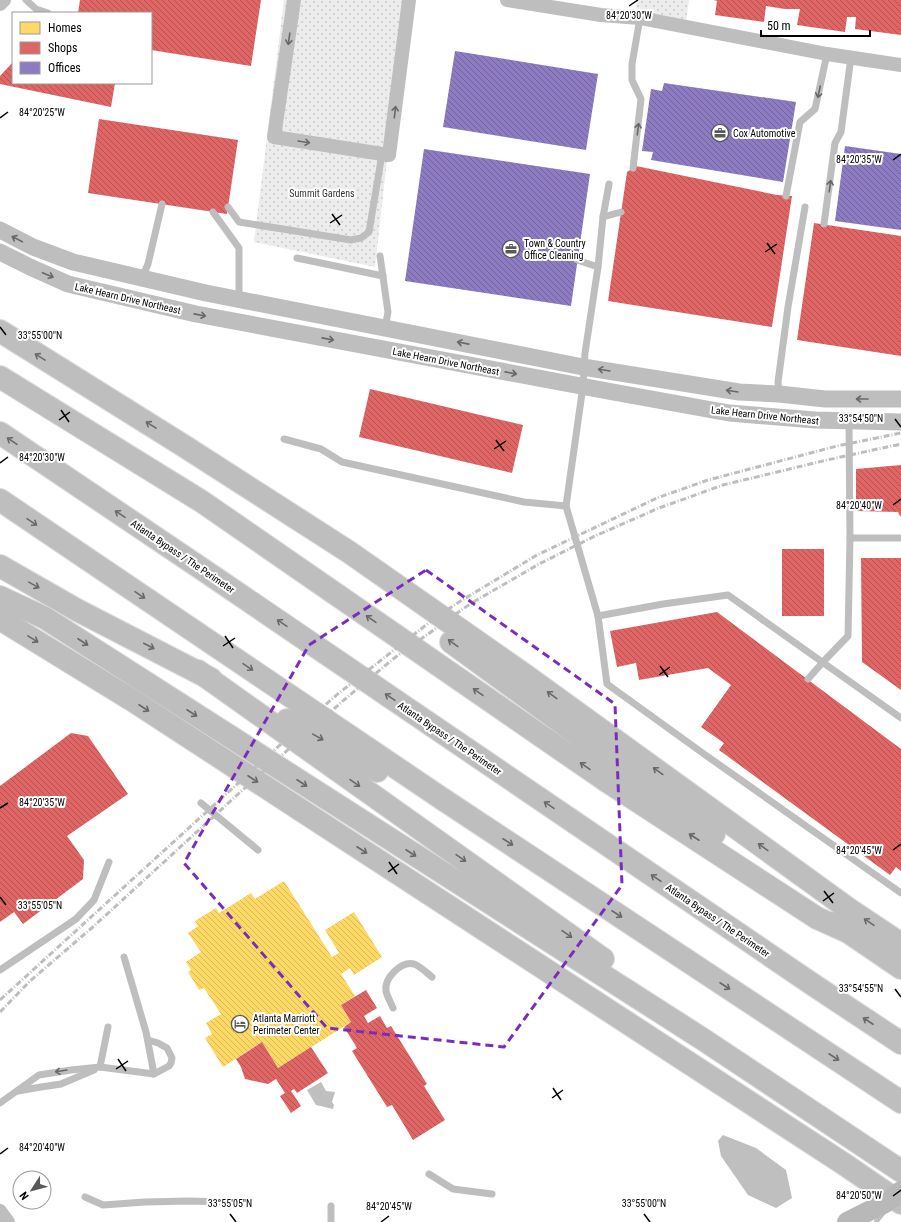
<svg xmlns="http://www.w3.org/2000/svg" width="901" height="1222" font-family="'Roboto Condensed',sans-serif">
<defs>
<pattern id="park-dots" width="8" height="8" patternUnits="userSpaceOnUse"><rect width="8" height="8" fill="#ececec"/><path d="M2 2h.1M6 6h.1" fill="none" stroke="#c9c9c9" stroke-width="1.8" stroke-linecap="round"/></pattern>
<pattern id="homes-back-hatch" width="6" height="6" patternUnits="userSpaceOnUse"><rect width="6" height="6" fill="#ffd966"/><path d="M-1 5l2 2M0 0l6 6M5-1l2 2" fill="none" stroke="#d9b857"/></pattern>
<pattern id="shops-back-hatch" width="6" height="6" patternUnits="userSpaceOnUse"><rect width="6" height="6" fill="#e06666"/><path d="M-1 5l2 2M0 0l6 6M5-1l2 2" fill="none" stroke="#b35252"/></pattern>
<pattern id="offices-back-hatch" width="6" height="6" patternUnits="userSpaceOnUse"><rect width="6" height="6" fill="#8e7cc3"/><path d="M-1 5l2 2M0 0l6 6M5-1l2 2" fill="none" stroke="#72639c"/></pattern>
</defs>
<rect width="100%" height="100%" fill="#fff"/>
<g fill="url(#park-dots)">
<path d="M 284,0 L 405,0 L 375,267 L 254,242 Z"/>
<path d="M 637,0 L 689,0 L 685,29 L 636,21 Z"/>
</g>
<g fill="#bfbfbf">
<path d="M 321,1082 L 326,1091 L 335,1092 L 332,1102 L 334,1105 L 333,1109 L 316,1105 L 307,1090 Z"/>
<path d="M 723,1135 L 756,1148 L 786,1170 L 792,1198 L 776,1208 L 748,1195 L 721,1156 L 718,1141 Z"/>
</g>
<path fill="url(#homes-back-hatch)" d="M 284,881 L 332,957 L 339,953 L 325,930 L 354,912 L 382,957 L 354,975 L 350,968 L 341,974 L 355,996 L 341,1005 L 351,1022 L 278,1068 L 262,1042 L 223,1067 L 205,1038 L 212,1034 L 206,1023 L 221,1014 L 204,988 L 199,990 L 188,972 L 191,970 L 186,962 L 201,952 L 188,933 L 198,926 L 195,921 L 216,908 L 219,913 L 251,893 L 255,899 Z"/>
<g fill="url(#shops-back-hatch)">
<path d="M 80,0 L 261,0 L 251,66 L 151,50 L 151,13 L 78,13 Z"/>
<path d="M 714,0 L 901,0 L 901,35 L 855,29 L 856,17 L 847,17 L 845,32 L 797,25 L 800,9 L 785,9 L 766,6 L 764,22 L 715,15 L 717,1 Z"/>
<path d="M 13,62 L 13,83 L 115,83 L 111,107 L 0,84 L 0,76 Z"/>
<path d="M 99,119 L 238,140 L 227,214 L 88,193 Z"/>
<path d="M 636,166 L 777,195 L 792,196 L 772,327 L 608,301 L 627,172 Z"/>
<path d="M 814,223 L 901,236 L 901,356 L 797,340 Z"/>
<path d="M 370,389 L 523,425 L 512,473 L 359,437 Z"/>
<path d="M 901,465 L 901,516 L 900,516 L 898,512 L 856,511 L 856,469 Z"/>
<rect x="782" y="549" width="42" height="67"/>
<path d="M 861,558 L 901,558 L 901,690 L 862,662 Z"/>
<path d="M 717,612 L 901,749 L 901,871 L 896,867 L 890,875 L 719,750 L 724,743 L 701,727 L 731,685 L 708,668 L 639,680 L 636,663 L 617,667 L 610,631 Z"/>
<path d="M 71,733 L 88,736 L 128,794 L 67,836 L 84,860 L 83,879 L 23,924 L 14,912 L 0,922 L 0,786 Z"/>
<path d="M 366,990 L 377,1008 L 364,1016 L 368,1023 L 380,1016 L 387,1028 L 391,1026 L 427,1084 L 424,1086 L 445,1120 L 413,1140 L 392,1105 L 387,1107 L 352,1051 L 357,1048 L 344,1027 L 351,1022 L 341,1005 Z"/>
<path d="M 262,1042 L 278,1068 L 311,1047 L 328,1073 L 297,1093 L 294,1089 L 291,1091 L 301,1106 L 291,1113 L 280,1096 L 285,1093 L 276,1079 L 268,1084 L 245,1079 L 241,1067 L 236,1059 Z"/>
</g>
<g fill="url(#offices-back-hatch)">
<path d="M 455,51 L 598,74 L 586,150 L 443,127 Z"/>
<path d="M 664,83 L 796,102 L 783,182 L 651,160 L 653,152 L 642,151 L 651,89 L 662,91 Z"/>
<path d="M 845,146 L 901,154 L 901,230 L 835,221 Z"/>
<path d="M 424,149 L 590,174 L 571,306 L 405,281 Z"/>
</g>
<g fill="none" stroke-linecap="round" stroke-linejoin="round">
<path stroke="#bfbfbf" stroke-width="4.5" d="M 876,1222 L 884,1212"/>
<defs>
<g id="motorway">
<path d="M 0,331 L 184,446 L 349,552 L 525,675 L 850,910 L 901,944"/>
<path d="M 0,377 L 201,501 L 605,780 L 817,918 L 846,931"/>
<path d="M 0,433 L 199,567 L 815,986 L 901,1043"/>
<path d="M 0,500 L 441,798 L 901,1102"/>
<path d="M 0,566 L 77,610 L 211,679"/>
<path d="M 0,597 L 45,618 L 704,1040 L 901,1171"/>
<path d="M 0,619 L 132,700 L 844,1164 L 901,1203"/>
<path d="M 451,642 L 714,834"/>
<path d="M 198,671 L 603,959"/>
<path d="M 287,720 L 377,771"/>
<path d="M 835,923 L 901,968"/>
</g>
</defs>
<use href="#motorway" stroke="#dbdbdb" stroke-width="24"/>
<g stroke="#bebebe" stroke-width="7">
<path d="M 26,0 L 36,9 L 48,13"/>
<path d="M 633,168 L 641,99 L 632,80 L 632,64 L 640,18"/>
<path d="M 609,184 L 603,217 L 598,267 L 585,353 L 583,386 L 566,506 L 598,616 L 607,684 L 704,754 L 901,893"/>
<path d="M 786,196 L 800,122 L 815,109 L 827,54"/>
<path d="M 228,207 L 239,222 L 351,240 L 361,238 L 369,232 L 382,154"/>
<path d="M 213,212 L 239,248 L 239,299"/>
<path d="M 603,217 L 621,212"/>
<path d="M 824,224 L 835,143 L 841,132 L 851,57"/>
<path d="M 380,256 L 388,312 L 385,328"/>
<path d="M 297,258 L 383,276"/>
<path d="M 577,260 L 598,267"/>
<path d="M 142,278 L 148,264 L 162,204"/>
<path d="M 779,394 L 778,382 L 788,307 L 805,207"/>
<path d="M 849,421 L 850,538 L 901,538"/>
<path d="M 284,439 L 321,449 L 342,462 L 524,502 L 566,506"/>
<path d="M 598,616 L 663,604 L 728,595 L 901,718"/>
<path d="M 808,679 L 823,662 L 848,636 L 850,538"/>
<path d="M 201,803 L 258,850"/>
<path d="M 124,957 L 146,1032 L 154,1074"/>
<path d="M 0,970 L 76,919 L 94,900 L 109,862"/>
<path d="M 393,1008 C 391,1003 387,996 386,991 C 384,978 401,961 414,964 C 420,966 427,973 432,977"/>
<path d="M 100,1067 L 108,1027"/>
<path d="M 18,1091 L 41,1087 L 61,1084 L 94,1070"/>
<path d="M 0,1103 L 39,1075 L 71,1070 L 100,1067 L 154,1074 L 169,1066 L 171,1063 L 172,1058 L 167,1048 L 158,1043 L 148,1040"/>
<path d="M 429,1174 L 453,1189 L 492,1194"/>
<path d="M 85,1197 L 103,1205 L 145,1202 L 189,1201 L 225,1202"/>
<path d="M 331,1206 L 331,1222"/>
</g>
<g stroke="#bebebe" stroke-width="14">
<path d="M 294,0 L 274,137 L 389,155 L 409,0"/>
<path d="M 507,0 L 601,15 L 640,18 L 827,54 L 901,65"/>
<path d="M 0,4 L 4,0"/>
<path d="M 0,1211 L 8,1222"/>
</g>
<g stroke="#bebebe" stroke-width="17">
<path d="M 0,230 L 33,247 L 73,262 L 206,293 L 583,367 L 739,392 L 779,394 L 825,399 L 901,399"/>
<path d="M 0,252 L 30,267 L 68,284 L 196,314 L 613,392 L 729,413 L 815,420 L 901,422"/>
</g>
<use href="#motorway" stroke="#bebebe" stroke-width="22"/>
<g stroke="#bebebe" stroke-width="3" stroke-dasharray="6 2 1 2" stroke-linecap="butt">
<path d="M 0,1000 L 292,734 L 339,693 L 435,618 L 459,602 L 537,555 L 657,498 L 708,480 L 837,446 L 901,433"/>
<path d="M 0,1012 L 30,981 L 94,926 L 247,786 L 344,700 L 393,659 L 470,604 L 539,564 L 595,536 L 659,508 L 723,485 L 827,460 L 901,444"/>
</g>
<path stroke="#b8b8b8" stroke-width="20" d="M 847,1222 L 885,1203 L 901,1191"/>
</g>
<defs><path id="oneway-shaft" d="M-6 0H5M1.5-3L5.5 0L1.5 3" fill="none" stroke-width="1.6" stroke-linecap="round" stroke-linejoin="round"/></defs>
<g stroke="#686868">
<use href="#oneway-shaft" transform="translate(289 39) rotate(98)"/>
<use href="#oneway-shaft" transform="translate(819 92) rotate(102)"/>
<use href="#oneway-shaft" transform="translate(395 112) rotate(-83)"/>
<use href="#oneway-shaft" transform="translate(638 129) rotate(-83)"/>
<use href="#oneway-shaft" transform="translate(304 142) rotate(9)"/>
<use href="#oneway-shaft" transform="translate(830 186) rotate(-82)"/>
<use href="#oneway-shaft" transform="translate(17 239) rotate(-152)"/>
<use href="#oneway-shaft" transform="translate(48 275) rotate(23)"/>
<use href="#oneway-shaft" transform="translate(200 315) rotate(11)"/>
<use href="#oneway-shaft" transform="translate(328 339) rotate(11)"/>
<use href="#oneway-shaft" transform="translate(463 343) rotate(-169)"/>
<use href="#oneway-shaft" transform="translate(40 357) rotate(-148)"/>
<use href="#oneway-shaft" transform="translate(604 370) rotate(-171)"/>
<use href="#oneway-shaft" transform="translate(511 373) rotate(11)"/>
<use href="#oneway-shaft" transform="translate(732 391) rotate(-171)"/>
<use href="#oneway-shaft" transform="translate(862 399) rotate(180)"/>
<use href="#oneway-shaft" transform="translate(151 425) rotate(-148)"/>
<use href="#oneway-shaft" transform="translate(12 441) rotate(-146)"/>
<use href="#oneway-shaft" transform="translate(120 514) rotate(-146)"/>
<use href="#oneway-shaft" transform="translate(32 522) rotate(34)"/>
<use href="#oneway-shaft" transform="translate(34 585) rotate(29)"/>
<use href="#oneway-shaft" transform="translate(140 595) rotate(34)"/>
<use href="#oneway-shaft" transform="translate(371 619) rotate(-145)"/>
<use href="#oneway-shaft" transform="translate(282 623) rotate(-146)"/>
<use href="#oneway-shaft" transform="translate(33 639) rotate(31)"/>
<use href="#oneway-shaft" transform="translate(83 642) rotate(33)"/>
<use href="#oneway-shaft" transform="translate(453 643) rotate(-144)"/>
<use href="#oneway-shaft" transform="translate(149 646) rotate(27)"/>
<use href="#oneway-shaft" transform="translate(248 667) rotate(34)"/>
<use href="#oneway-shaft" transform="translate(478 692) rotate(-145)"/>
<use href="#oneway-shaft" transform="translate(552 695) rotate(-144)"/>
<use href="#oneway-shaft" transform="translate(390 697) rotate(-146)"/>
<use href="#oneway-shaft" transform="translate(144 708) rotate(33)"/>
<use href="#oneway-shaft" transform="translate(192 713) rotate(33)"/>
<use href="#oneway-shaft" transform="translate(318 737) rotate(29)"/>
<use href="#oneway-shaft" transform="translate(585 766) rotate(-145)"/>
<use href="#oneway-shaft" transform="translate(658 771) rotate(-144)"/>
<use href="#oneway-shaft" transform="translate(253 779) rotate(33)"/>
<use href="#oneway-shaft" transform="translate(302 783) rotate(33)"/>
<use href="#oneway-shaft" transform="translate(355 783) rotate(35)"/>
<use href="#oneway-shaft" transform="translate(549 805) rotate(-146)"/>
<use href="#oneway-shaft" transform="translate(694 837) rotate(-147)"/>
<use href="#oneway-shaft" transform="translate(508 842) rotate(33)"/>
<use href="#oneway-shaft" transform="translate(763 847) rotate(-144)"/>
<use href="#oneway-shaft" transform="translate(362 850) rotate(33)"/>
<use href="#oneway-shaft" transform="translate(411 853) rotate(33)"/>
<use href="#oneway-shaft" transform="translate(461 858) rotate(35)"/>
<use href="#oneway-shaft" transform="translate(656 878) rotate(-146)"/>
<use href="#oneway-shaft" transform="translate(617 914) rotate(33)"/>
<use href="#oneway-shaft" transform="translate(869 922) rotate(-146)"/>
<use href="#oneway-shaft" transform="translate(567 934) rotate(35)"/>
<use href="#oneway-shaft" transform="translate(725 986) rotate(33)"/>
<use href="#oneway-shaft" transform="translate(868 1021) rotate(-147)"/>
<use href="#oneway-shaft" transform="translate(834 1057) rotate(33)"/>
<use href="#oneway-shaft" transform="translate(61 1071) rotate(171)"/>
</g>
<path fill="none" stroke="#7b2cbf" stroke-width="3" stroke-dasharray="8 5" stroke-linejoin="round" d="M 426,570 L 615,704 L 622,885 L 504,1047 L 327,1028 L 184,863 L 309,645 Z"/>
<path fill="none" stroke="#000" stroke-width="1.5" d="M 629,6 L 638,0M 0,118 L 8,112M 893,160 L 901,154M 332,214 L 340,225M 330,223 L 342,215M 767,243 L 775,254M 765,252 L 777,244M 0,327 L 6,335M 61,410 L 69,422M 895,419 L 901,427M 59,420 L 70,412M 496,440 L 504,451M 494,449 L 506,441M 0,463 L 8,457M 893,505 L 901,499M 225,636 L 233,648M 223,646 L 235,638M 660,666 L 668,677M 659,675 L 670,667M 0,808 L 8,803M 893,850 L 901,844M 389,862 L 397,874M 388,872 L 399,864M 824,891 L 833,903M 0,897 L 6,905M 823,901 L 834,893M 895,989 L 901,997M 118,1059 L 126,1071M 116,1069 L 128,1061M 553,1088 L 561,1100M 552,1098 L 563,1090M 0,1154 L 8,1148M 893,1196 L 901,1190M 230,1214 L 236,1222M 644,1214 L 650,1222M 381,1222 L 389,1216"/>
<defs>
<symbol id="office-ring" viewBox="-11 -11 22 22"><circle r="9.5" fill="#fff" stroke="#595959" stroke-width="1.5"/><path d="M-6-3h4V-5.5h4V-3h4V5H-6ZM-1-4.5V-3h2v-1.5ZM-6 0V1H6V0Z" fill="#595959"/></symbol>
<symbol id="hotel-ring" viewBox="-11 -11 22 22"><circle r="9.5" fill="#fff" stroke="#595959" stroke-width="1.5"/><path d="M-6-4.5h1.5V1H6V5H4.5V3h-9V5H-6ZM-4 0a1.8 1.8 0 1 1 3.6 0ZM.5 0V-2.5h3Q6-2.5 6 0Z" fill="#595959"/></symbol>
</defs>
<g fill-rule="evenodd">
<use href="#office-ring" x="710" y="123" width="20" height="20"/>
<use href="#office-ring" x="501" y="239" width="20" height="20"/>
<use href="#hotel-ring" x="230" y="1014" width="20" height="20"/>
</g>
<g text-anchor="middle" stroke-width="4" stroke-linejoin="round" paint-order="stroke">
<g font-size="10" fill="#000" stroke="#fff" text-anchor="start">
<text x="733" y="137">Cox Automotive</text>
<text x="524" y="247">Town &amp; Country<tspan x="524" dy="12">Office Cleaning</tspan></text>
<text x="253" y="1022">Atlanta Marriott<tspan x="253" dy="12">Perimeter Center</tspan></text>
</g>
<g font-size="10" fill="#333" stroke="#fff">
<text x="322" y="197">Summit Gardens</text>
</g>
<g font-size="10" fill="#000" stroke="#fff">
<text transform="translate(128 298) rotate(13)" y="4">Lake Hearn Drive Northeast</text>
<text transform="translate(446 361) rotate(11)" y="4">Lake Hearn Drive Northeast</text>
<text transform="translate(765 415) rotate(6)" y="4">Lake Hearn Drive Northeast</text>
<text transform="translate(183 556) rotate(34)" y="4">Atlanta Bypass / The Perimeter</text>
<text transform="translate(450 738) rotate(34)" y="4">Atlanta Bypass / The Perimeter</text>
<text transform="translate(718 920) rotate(34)" y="4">Atlanta Bypass / The Perimeter</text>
</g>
</g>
<g font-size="10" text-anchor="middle" fill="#000" stroke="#fff" stroke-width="4" stroke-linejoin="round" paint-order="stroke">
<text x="629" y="19">84°20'30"W</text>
<text x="42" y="116">84°20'25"W</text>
<text x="859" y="163">84°20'35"W</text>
<text x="40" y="339">33°55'00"N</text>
<text x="861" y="422">33°54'50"N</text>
<text x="42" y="461">84°20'30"W</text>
<text x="859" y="509">84°20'40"W</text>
<text x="42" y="806">84°20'35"W</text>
<text x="859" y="854">84°20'45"W</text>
<text x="40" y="909">33°55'05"N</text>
<text x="861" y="992">33°54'55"N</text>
<text x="42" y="1151">84°20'40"W</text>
<text x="859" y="1199">84°20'50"W</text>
<text x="230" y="1207">33°55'05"N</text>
<text x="644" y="1207">33°55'00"N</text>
<text x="389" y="1210">84°20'45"W</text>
</g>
<rect x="12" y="12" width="140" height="72" fill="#ffffff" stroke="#999999"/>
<rect x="20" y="22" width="20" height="12" fill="#ffd966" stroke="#999999"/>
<text x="48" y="32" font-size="12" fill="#000000">Homes</text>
<rect x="20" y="42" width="20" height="12" fill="#e06666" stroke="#999999"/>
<text x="48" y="52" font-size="12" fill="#000000">Shops</text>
<rect x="20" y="62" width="20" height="12" fill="#8e7cc3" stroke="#999999"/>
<text x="48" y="72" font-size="12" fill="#000000">Offices</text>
<g transform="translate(32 1190) rotate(234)"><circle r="19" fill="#ffffff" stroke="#999999"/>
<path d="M0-3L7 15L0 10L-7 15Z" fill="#595959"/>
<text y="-6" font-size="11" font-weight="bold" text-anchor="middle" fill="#000000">N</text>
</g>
<path d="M761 30v6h109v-6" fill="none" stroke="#000000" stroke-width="2"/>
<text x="767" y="30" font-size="12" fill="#000000" stroke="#ffffff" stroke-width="3" paint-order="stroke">50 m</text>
</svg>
